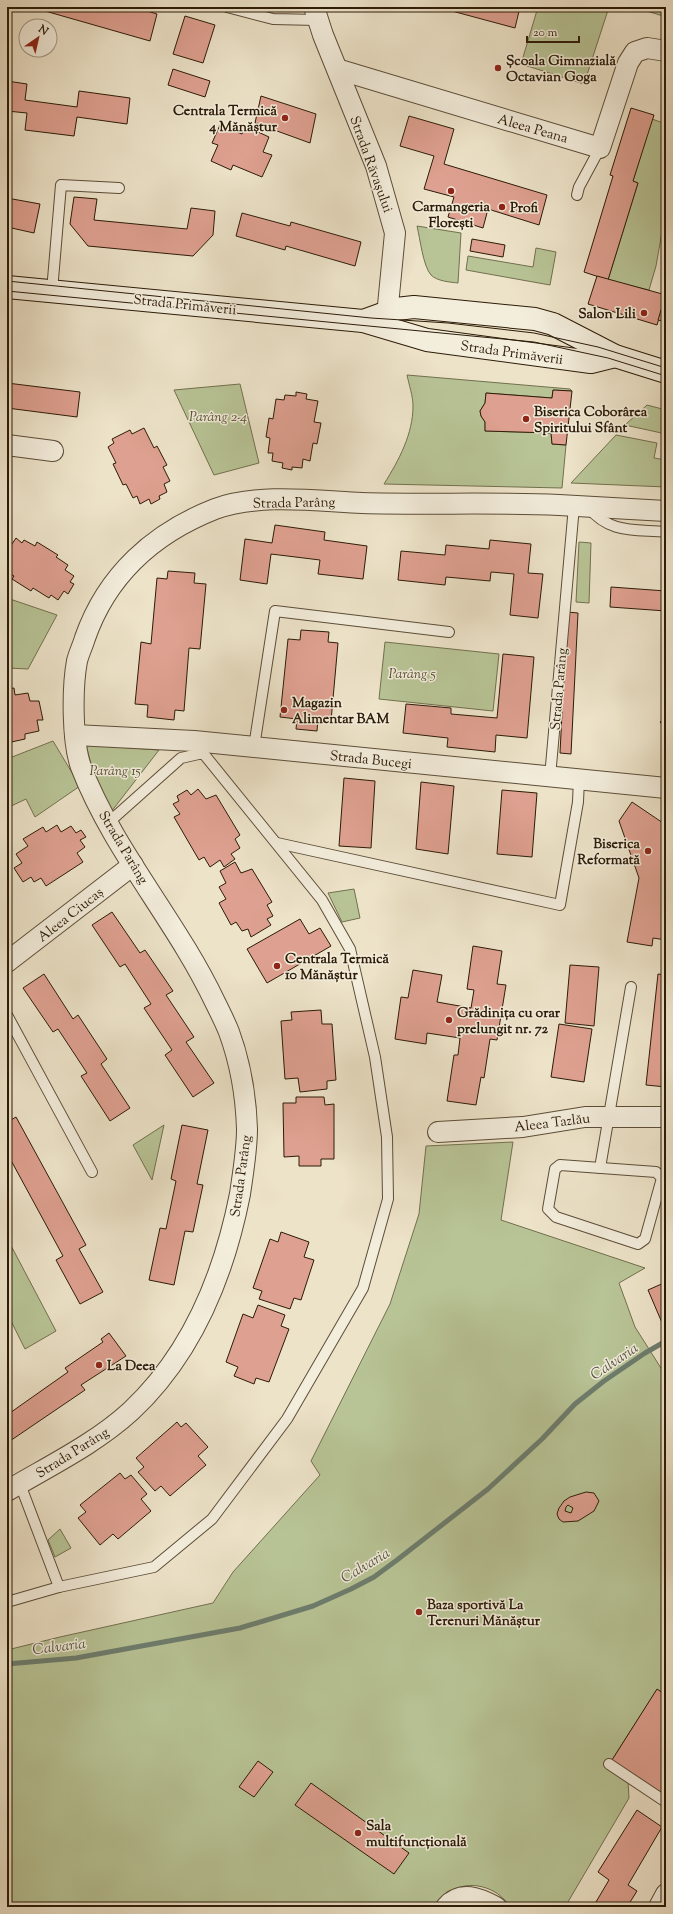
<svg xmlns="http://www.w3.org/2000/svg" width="673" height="1914" font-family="'Sorts Mill Goudy',serif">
<rect width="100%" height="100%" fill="#ede3c9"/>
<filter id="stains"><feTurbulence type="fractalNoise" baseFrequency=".005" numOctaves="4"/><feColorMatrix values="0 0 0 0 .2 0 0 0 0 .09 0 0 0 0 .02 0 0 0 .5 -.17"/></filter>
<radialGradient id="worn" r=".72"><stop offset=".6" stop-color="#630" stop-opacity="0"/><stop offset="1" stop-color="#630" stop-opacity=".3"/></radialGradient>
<g fill="#b8c496" stroke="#72704e">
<path d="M 538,7 L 609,7 L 584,84 L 521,64 Z"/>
<path d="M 634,7 L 666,7 L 666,17 Z"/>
<path d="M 652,119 L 666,124 L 666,209 L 656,266 L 649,290 L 608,280 L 638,183 L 633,181 Z"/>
<path d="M 417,226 L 461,233 L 458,283 C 449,282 437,281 431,275 C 423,266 420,238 417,226 Z"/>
<path d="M 536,248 L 556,252 L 550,285 L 466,270 L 468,256 L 533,267 Z"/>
<path d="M 407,375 L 570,389 L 572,391 L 553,390 L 552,398 L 486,393 L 485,403 L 480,411 L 481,416 L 485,422 L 485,431 L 551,433 L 552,444 L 566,445 L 562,488 L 384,484 C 399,460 413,434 413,406 C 413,396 409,385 407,375 Z"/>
<path d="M 240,384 L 259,463 L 214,475 L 174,390 Z"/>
<path d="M 647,405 L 666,410 L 666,434 L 625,425 Z"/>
<path d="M 616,435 L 657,443 L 654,458 L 666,460 L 666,487 L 571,483 Z"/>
<path d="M 579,542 L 591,543 L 589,603 L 576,602 Z"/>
<path d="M 7,598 L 57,615 L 28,669 L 7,668 Z"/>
<path d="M 385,642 L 499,654 L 493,711 L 379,699 Z"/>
<path d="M 53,741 L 80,786 L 35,817 L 26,799 L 7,808 L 7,759 Z"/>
<path d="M 86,745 L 159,750 L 111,812 L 96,783 Z"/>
<path d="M 354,889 L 360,918 L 342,922 L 328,893 Z"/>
<path d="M 164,1125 L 152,1180 L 133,1145 Z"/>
<path d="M 513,1142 L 501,1220 L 645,1268 L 619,1283 L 635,1327 L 666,1376 L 666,1695 L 657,1690 L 608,1766 L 628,1781 L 629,1798 L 565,1907 C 553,1907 525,1909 515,1907 C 508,1905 502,1896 495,1892 C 472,1879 448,1886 434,1907 L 7,1907 L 7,1650 L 60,1637 L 213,1603 L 233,1572 L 320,1475 L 311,1461 L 390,1304 L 419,1214 L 426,1146 Z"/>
<path d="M 7,1238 L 56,1331 L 25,1349 L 7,1313 Z"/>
<path d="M 60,1529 L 71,1548 L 55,1557 L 48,1540 Z"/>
</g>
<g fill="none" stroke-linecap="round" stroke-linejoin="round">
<path stroke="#6d7d6e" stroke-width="5" d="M 7,1664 L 76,1658 L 240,1628 L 313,1606 L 351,1589 L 374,1577 L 397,1560 L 488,1489 L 542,1439 L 575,1404 L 604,1381 L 645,1353 L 666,1341"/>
</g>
<g fill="#dea090" stroke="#2c1b07" fill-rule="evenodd">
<path d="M 31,7 L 134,7 L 157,14 L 150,41 Z"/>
<path d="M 437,7 L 520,7 L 515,28 Z"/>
<path d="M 185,16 L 215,25 L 203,63 L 173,54 Z"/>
<path d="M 173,69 L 210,81 L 205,97 L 168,85 Z"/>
<path d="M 7,81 L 27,84 L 25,100 L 77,107 L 79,91 L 130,98 L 127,124 L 77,117 L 74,136 L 25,130 L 27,113 L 7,111 Z"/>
<path d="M 261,96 L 316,114 L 310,143 L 255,123 Z"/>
<path d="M 631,108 L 654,115 L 633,181 L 638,183 L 608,280 L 584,272 L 613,176 L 610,175 Z"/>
<path d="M 409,116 L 454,129 L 444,164 L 547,195 L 539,225 L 488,209 L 483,228 L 448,217 L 454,197 L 424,189 L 434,156 L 400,146 Z"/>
<path d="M 220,125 L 242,134 L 245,126 L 269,137 L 263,152 L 272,155 L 262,177 L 233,165 L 231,170 L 211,161 L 218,145 L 212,143 Z"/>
<path d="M 74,197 L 97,199 L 94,220 L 187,229 L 191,208 L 215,211 L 213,235 L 193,256 L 88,246 L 70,224 Z"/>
<path d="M 7,198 L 40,204 L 34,233 L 7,227 Z"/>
<path d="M 242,213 L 290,226 L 291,222 L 361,242 L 355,266 L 286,246 L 285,250 L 236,236 Z"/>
<path d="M 472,239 L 505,245 L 503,257 L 470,251 Z"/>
<path d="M 597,276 L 666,295 L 657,325 L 588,304 Z"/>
<path d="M 666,294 L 666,322 L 658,320 Z"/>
<path d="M 7,383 L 80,392 L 77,417 L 7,408 Z"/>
<path d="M 553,390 L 572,391 L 566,445 L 552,444 L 551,433 L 485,431 L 485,422 L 481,416 L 480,411 L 485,403 L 486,393 L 552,398 Z"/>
<path d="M 296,392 L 307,394 L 306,399 L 318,401 L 314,422 L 321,423 L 317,444 L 313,443 L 310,461 L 303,459 L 302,468 L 292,467 L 292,470 L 282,468 L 283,463 L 272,461 L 273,453 L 268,453 L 270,438 L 266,437 L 269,418 L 273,419 L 276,399 L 284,400 L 285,395 L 296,396 Z"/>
<path d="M 144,428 L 154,448 L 157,446 L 167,465 L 163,467 L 170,481 L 164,484 L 167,492 L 159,496 L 160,499 L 151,504 L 149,499 L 140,504 L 137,496 L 133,498 L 126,484 L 123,485 L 113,464 L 116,463 L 108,447 L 114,443 L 112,439 L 130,430 L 132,434 Z"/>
<path d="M 275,525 L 325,532 L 324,540 L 367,546 L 363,579 L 318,574 L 320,560 L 271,554 L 267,584 L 240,580 L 245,539 L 272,543 Z"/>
<path d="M 16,538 L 22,543 L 24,540 L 35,546 L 37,542 L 58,555 L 56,557 L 68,565 L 65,570 L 74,576 L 70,582 L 74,584 L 68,594 L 64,591 L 58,600 L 51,595 L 49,598 L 33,588 L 31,591 L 12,579 L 14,576 L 7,572 L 9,568 L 7,566 L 7,545 L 10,547 Z"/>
<path d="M 490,540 L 531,544 L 528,573 L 543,574 L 538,618 L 510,615 L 514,574 L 491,572 L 490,581 L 446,577 L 445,585 L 398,580 L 401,551 L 445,555 L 446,545 L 489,549 Z"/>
<path d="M 168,571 L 195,573 L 194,583 L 206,584 L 200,649 L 189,648 L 184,711 L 175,710 L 174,720 L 147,717 L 148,705 L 135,704 L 141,642 L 151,644 L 157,578 L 167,579 Z"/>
<path d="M 611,587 L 666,591 L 666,611 L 610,607 Z"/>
<path d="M 567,612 L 578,613 L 571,754 L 560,753 Z"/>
<path d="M 301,630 L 329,632 L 328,642 L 338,643 L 331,721 L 318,720 L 317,731 L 296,729 L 297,719 L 280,717 L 288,639 L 300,640 Z"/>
<path d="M 666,646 L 666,675 L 663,675 Z"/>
<path d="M 503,654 L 534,657 L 527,738 L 496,735 L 495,752 L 447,747 L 448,738 L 403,733 L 406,704 L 451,708 L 451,714 L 497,718 Z"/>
<path d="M 14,688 L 15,695 L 28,693 L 30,701 L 39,701 L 43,720 L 37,720 L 39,731 L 25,734 L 25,739 L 7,743 L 7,689 Z"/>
<path d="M 666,717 L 666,729 L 660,722 Z"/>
<path d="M 344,778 L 375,781 L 371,848 L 339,846 Z"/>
<path d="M 421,782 L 454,786 L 448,854 L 416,849 Z"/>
<path d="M 198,789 L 206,799 L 216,795 L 240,835 L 235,839 L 240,848 L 231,854 L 235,859 L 224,867 L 220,860 L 210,867 L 204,857 L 199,860 L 174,817 L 180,814 L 173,804 L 179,801 L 177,796 L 187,790 L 191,795 Z"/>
<path d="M 502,790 L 537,793 L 532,857 L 497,854 Z"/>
<path d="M 632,802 L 666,825 L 666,940 L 653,938 L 652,946 L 627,942 L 639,878 L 619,821 Z"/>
<path d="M 57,825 L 61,832 L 71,826 L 76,833 L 81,830 L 86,837 L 80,840 L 85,847 L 77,853 L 83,862 L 46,886 L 41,878 L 34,882 L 31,877 L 23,882 L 14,868 L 22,863 L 16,854 L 28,846 L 23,839 L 43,827 L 46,832 Z"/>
<path d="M 235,862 L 241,873 L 252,869 L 272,902 L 267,905 L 273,916 L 267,919 L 271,925 L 251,937 L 248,929 L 242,931 L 236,922 L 231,925 L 219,903 L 226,899 L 219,887 L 226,883 L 220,871 Z"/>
<path d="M 112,912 L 140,953 L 145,950 L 173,991 L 166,995 L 194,1037 L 186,1042 L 214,1083 L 193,1097 L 165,1055 L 172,1050 L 144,1008 L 151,1004 L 125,964 L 120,967 L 92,925 Z"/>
<path d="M 300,919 L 309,934 L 320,928 L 331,946 L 267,983 L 247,949 Z"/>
<path d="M 473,946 L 502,951 L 497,984 L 506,985 L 497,1040 L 490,1039 L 484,1078 L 481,1077 L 476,1105 L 447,1101 L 454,1055 L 458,1055 L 460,1038 L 427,1033 L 426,1044 L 395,1039 L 401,997 L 408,998 L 413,970 L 442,975 L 437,1002 L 471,1008 L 474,990 L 467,989 Z"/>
<path d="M 570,965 L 599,967 L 594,1026 L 565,1023 Z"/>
<path d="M 44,974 L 73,1019 L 78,1015 L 107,1059 L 101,1064 L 130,1108 L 110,1121 L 81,1076 L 87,1073 L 58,1029 L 53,1032 L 23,988 Z"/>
<path d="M 658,974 L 666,975 L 666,1087 L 646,1085 Z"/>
<path d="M 321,1010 L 322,1024 L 332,1024 L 336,1080 L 327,1081 L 327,1089 L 300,1092 L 298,1078 L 285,1079 L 281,1021 L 292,1020 L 291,1012 Z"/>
<path d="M 559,1024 L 592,1029 L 584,1082 L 551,1077 Z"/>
<path d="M 296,1097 L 324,1097 L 325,1105 L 334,1104 L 334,1159 L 321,1159 L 321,1166 L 299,1166 L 299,1156 L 284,1157 L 283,1103 L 296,1103 Z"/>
<path d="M 7,1113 L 11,1120 L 16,1117 L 86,1245 L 79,1249 L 103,1292 L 80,1304 L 56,1260 L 63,1256 L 7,1153 Z"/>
<path d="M 182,1125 L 208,1130 L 197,1184 L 203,1185 L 193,1232 L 185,1231 L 174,1285 L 149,1280 L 160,1228 L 166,1229 L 176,1181 L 171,1179 Z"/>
<path d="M 281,1232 L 309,1242 L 304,1257 L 314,1260 L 301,1300 L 294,1298 L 290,1309 L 259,1299 L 262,1291 L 253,1288 L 270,1239 L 278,1242 Z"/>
<path d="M 666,1282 L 666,1324 L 663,1325 L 648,1290 Z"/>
<path d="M 258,1305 L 285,1315 L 281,1326 L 289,1329 L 269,1382 L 256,1378 L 254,1384 L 234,1376 L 238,1367 L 226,1362 L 243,1314 L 253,1318 Z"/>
<path d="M 109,1333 L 126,1356 L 81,1385 L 85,1390 L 7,1443 L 7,1415 L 68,1372 L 65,1368 L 103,1342 L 101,1339 Z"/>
<path d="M 177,1422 L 181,1427 L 186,1423 L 208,1447 L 198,1456 L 206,1465 L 170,1496 L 161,1486 L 155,1491 L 138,1472 L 144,1467 L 136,1458 Z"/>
<path d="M 120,1473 L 125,1479 L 131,1475 L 147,1494 L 141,1499 L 151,1511 L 118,1539 L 113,1534 L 100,1545 L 78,1518 L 86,1512 L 80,1505 Z"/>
<path d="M 586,1492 L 594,1493 L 599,1501 L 594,1511 L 578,1521 L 563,1522 L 559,1519 L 557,1514 L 559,1508 L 564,1501 L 570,1497 ZM 568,1505 L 573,1508 L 571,1513 L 565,1511 L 566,1507 Z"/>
<path d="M 657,1689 L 666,1695 L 666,1796 L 612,1760 Z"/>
<path d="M 258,1761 L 273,1772 L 254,1797 L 239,1787 Z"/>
<path d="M 311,1783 L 409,1853 L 394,1874 L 295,1805 Z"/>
<path d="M 637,1810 L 662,1827 L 628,1885 L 637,1891 L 627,1907 L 593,1907 L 609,1880 L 598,1872 Z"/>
</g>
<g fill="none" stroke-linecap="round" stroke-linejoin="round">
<defs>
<g id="service">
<path d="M 227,7 L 273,19 L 317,20"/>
<path d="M 577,195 L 579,187 L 600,148"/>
<path d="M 52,291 L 61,185 L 119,188"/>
<path d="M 588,507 C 610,534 634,529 666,532"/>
<path d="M 254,747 L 275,611 L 449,632"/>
<path d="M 550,777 L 574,506"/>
<path d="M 277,843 L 560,905 L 578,802 L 579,779"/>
<path d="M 7,1015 L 92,1172"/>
<path d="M 560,1165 L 656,1172 L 662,1178 L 645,1239 L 638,1244 L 556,1217 L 548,1209 L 555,1169 Z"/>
<path d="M 600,1168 L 631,987"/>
<path d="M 20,1484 L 59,1587"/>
<path d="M 7,1602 L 59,1587 L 154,1567 L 212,1519 L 287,1419 L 363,1288 L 388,1199 L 387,1137 L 375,1057 L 350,949 L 322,900 L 203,753 L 181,758 L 108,823"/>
<path d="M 609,1764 L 666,1802"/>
</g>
<g id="minor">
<path d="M 314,7 L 323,35 L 376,166 L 395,233 L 386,326"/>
<path d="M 337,69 L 600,148 L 628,63 L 635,52 L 647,48 L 666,51"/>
<path d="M 7,445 L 53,451"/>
<path d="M 75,735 L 194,741 L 666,788"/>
<path d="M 7,962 L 133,865"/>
<path d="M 438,1132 L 523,1127 L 585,1117 L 666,1117"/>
<path d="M 7,1491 C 49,1466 95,1444 131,1411 C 192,1354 224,1275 240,1194 C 243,1173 247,1150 247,1129 C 246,1097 240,1062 229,1032 C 225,1022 220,1012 215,1002 C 176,920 114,852 81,767 C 72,742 72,688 77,661 C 79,653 83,645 85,638 C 107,575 154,533 215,509 C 258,493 317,501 362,503 C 428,505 494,502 559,505 C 595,507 630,509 666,511"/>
<path d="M 446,1907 C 461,1890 479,1898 496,1907"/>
<path d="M 659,1907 L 666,1894"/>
</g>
<g id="secondary">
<path d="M 7,287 L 363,321 L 427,340 L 591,362 L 615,356"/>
<path d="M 363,321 L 396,309 L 414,307 L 535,319 L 553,324 L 615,356 L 666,372"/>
</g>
</defs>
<use href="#service" stroke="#5c4d38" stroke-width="12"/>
<use href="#minor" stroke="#5c4d38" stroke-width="22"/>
<use href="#secondary" stroke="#2c1b07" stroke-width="24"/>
<use href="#service" stroke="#f3eddc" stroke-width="10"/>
<use href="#minor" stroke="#f3eddc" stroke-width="20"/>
<use href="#secondary" stroke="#f3eddc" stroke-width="22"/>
<g stroke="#2c1b07" stroke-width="1">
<path d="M 7,281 L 371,318 L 448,323 L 534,333 L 598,347 L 666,368"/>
<path d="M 7,291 L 534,342 L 608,358 L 666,376"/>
</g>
</g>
<g fill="#8f2418" stroke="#f3eddc" stroke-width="1.5">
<circle cx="498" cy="68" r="4"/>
<circle cx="285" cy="118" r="4"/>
<circle cx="451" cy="191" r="4"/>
<circle cx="502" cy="207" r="4"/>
<circle cx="644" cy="313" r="4"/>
<circle cx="526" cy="419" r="4"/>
<circle cx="284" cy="710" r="4"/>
<circle cx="648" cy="851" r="4"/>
<circle cx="277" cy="966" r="4"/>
<circle cx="449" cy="1020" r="4"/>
<circle cx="99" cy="1365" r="4"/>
<circle cx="419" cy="1612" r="4"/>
<circle cx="358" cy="1833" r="4"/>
</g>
<g text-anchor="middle" stroke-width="3" stroke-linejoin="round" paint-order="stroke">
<g font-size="14" font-weight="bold" fill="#2c1b07" stroke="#f3eddc" text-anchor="start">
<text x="506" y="65">Școala Gimnazială<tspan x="506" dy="16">Octavian Goga</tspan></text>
<text x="277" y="115" text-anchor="end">Centrala Termică<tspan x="277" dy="16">4 Mănăștur</tspan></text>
<text x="451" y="211" text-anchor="middle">Carmangeria<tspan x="451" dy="16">Florești</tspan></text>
<text x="510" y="212">Profi</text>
<text x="636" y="318" text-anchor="end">Salon Lili</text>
<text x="534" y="416">Biserica Coborârea<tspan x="534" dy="16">Spiritului Sfânt</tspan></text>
<text x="292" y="707">Magazin<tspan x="292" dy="16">Alimentar BAM</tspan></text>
<text x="640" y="848" text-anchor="end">Biserica<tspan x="640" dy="16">Reformată</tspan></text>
<text x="285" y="963">Centrala Termică<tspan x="285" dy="16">10 Mănăștur</tspan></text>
<text x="457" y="1017">Grădinița cu orar<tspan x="457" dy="16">prelungit nr. 72</tspan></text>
<text x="107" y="1370">La Deea</text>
<text x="427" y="1609">Baza sportivă La<tspan x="427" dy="16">Terenuri Mănăștur</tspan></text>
<text x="366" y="1830">Sala<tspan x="366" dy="16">multifuncțională</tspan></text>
</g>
<g font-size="14" fill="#2c1b07" stroke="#f3eddc">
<text transform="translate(533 128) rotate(16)" y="5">Aleea Peana</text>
<text transform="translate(372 164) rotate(70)" y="5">Strada Răvașului</text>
<text transform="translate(185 304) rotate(6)" y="5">Strada Primăverii</text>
<text transform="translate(512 352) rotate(8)" y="5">Strada Primăverii</text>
<text transform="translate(294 502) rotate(-1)" y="5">Strada Parâng</text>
<text transform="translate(558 689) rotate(-85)" y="5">Strada Parâng</text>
<text transform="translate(371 759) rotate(6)" y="5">Strada Bucegi</text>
<text transform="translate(124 847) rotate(59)" y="5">Strada Parâng</text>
<text transform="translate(70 914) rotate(-38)" y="5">Aleea Ciucaș</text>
<text transform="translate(552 1122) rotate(-7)" y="5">Aleea Tazlău</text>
<text transform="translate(240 1176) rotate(-82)" y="5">Strada Parâng</text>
<text transform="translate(72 1452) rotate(-32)" y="5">Strada Parâng</text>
</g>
<g font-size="14" font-style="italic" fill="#564e32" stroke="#f3eddc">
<text x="218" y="421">Parâng 2-4</text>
<text x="412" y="678">Parâng 5</text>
<text x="115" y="775">Parâng 15</text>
</g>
<g font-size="15" font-style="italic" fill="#525443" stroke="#f3eddc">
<text transform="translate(614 1361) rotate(-34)" y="5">Calvaria</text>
<text transform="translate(365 1565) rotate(-31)" y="5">Calvaria</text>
<text transform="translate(59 1646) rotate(-7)" y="5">Calvaria</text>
</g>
</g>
<rect width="673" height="1914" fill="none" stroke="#ede3c9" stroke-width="24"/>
<rect x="8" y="8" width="657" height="1898" fill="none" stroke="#2c1b07" stroke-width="2"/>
<rect x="12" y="12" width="649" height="1890" fill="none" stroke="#2c1b07"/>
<g transform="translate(38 38) rotate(34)"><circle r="19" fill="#f3eddc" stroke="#a39987"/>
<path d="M0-3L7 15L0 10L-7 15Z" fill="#8f2418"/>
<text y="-6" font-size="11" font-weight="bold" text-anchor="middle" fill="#2c1b07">N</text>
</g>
<path d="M527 36v6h52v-6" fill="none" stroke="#2c1b07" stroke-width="2"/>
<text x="533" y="36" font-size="12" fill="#2c1b07" stroke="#f3eddc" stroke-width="3" paint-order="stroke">20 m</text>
<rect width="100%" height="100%" filter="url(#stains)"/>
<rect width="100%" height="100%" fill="url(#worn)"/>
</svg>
